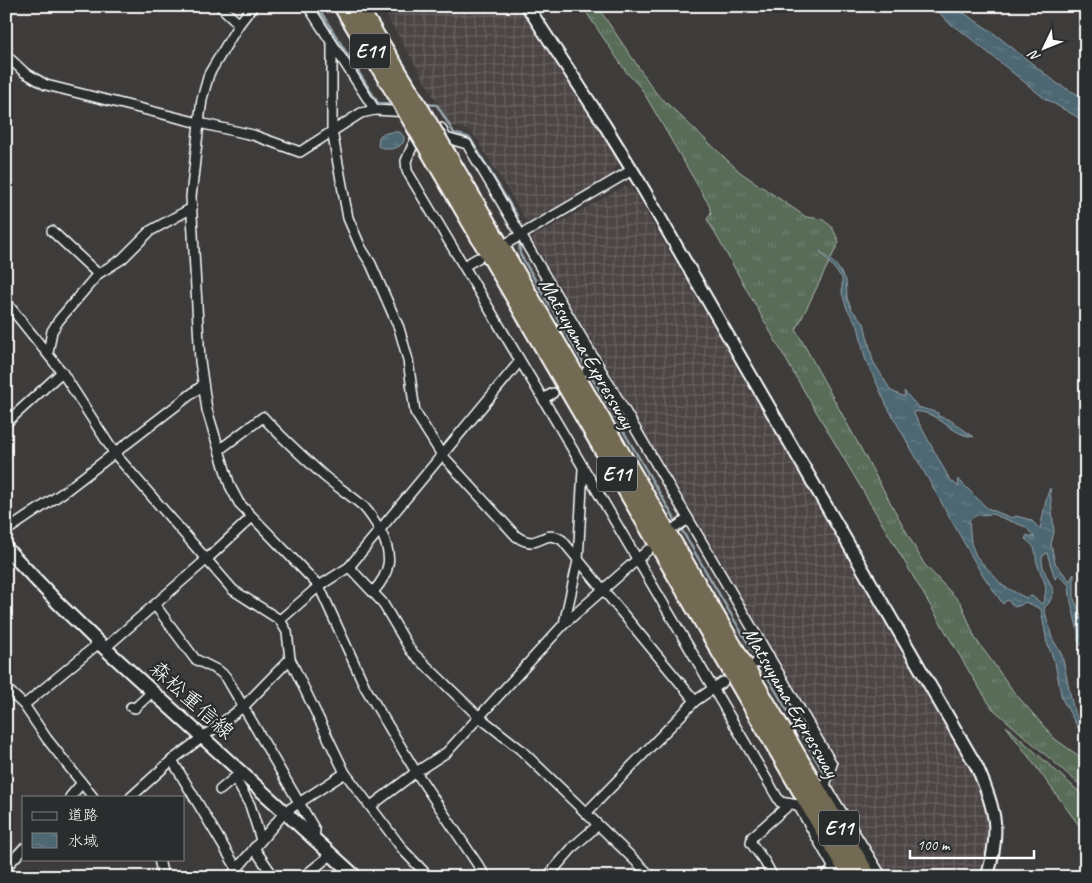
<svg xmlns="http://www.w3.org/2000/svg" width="1092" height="883" font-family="Caveat,'Klee One',sans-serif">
<defs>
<pattern id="industrial-grid" width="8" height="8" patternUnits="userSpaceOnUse" patternTransform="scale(1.25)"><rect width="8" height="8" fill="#4c4544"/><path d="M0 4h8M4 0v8" fill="none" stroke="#676160"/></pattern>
<pattern id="grass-tufts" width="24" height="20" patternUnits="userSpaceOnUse" patternTransform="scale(1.25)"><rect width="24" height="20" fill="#586c58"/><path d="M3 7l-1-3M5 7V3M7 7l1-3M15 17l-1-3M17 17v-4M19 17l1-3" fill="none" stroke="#718271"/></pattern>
<pattern id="water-ripples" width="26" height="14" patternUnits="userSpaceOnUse" patternTransform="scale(1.25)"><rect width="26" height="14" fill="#4e6873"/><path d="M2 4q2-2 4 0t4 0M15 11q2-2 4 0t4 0" fill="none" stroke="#697f88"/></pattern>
</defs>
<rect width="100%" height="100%" fill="#3e3b3b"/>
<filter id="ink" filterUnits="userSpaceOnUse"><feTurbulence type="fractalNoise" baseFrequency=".02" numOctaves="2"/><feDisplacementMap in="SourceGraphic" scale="10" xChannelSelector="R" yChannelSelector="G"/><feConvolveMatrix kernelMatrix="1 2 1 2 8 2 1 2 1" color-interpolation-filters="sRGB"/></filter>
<g filter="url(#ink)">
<g fill="url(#industrial-grid)">
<path d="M 381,6 L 522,6 L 621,161 L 613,170 L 615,174 L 528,224 L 472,132 L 450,125 Z"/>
<path d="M 625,186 L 631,187 L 953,734 L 975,774 L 982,791 L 989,824 L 986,855 L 978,877 L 888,877 L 832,786 L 838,763 L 531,238 Z"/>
</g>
<g fill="url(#grass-tufts)" stroke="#acb6ac">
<path d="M 582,6 L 597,6 L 656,93 L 740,172 L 806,217 L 822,219 L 832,227 L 839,242 L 796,330 L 924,564 L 961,603 L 975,638 L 1014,692 L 1055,739 L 1086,761 L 1086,790 L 992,708 L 970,673 L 793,372 L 707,219 L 711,214 L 709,205 L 641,88 L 627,73 Z"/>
<path d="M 1006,726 L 1086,798 L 1086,835 Z"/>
</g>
<g fill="url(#water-ripples)" stroke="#95a4ab" fill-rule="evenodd">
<path d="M 933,6 L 953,6 L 991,31 L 1058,84 L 1086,99 L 1086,122 L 1044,98 L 960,30 L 950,24 Z"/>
<path d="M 392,132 L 400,132 L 404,137 L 404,141 C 399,150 387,151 378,146 L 379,137 L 382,134 Z"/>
<path d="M 820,251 L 836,265 L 846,280 L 847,298 L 852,310 L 864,323 L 873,361 L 891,391 L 905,397 L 904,391 L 918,407 L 938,413 L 938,416 L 950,420 L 974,437 C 970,436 966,436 962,434 C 945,427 932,409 913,412 L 950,480 L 959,487 L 958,479 L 987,508 L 1012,518 L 1016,516 L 1031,520 L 1040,529 L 1047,496 L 1050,488 L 1054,532 L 1051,544 L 1055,563 L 1070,581 L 1074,573 L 1074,599 L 1086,628 L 1086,651 L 1078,641 L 1078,632 L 1070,597 L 1069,585 L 1058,575 L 1055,579 L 1047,553 L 1042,557 C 1041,569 1050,581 1054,592 L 1049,603 L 1044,608 L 1052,638 L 1062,655 L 1074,712 L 1086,732 L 1086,742 L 1062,699 L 1055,663 L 1047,643 L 1041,609 L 1025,602 L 1021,605 L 1015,607 L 1007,600 L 1003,604 L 980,571 L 887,406 L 865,358 L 858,326 L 847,309 L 842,293 L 842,278 ZM 992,514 L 1026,527 L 1035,538 L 1027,535 L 1025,539 C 1040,550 1033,552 1038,566 C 1043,580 1050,587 1042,604 L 1032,596 L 1026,598 L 1003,586 L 976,556 L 971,543 L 969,520 L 977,515 Z"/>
</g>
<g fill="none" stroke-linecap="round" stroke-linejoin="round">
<g stroke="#95a4ab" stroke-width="2.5">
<path d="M 317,6 L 378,103 L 395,104"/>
<path d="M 425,104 L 437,105 L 454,133 L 470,138 L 517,216 L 518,223"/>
<path d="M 519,238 L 520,254 L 677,523"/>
<path d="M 680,527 L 826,777"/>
</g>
<defs>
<g id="minor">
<path d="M 220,6 L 239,24"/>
<path d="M 253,6 L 239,24 L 209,74 L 202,99 L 199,123 L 191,197 L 200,361 L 207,410 L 230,486 L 239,503 L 319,586 L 365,687 L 416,772 L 486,877"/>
<path d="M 308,6 L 375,110 L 409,112"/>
<path d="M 332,44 L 332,131 L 348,218 L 361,248 L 371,264 L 399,328 L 408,360 L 415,412 L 442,455 L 516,536 C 540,553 541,527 562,540 L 695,701"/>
<path d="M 6,55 L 24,72 L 46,85 L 199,123 L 253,135 L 300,152 L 361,113 L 375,110"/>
<path d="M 441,128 L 446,138 L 467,144 L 598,365"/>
<path d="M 419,131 L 406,161 L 407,171 L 543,399 L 780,802 L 798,805 L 839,877"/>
<path d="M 52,231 L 98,274"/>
<path d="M 509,242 L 632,170"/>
<path d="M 464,266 L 478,258"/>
<path d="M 6,302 L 62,372 L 115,454 L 233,590 L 280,620 L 287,632 L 290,659 L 345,773 L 404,851 L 429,877"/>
<path d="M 48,353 L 52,331 L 59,320 L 98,274 L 122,259 L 150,231 L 192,208"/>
<path d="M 587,371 L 598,365 L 832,764 L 825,785 L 882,877"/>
<path d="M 543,399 L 553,393"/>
<path d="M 6,423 L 62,372"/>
<path d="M 219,450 L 263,417 C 282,438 303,457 324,476 C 337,487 351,495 364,507 C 371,515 376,523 381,532 C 393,556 391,572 373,592"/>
<path d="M 676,527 L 688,519"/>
<path d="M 6,531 L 64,492 L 203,385"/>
<path d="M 349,567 L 382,602 L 411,651 L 478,716 L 520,749 L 652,877"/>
<path d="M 155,605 L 195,659 L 219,671 L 226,677 L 315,830 L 314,838"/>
<path d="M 280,620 L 319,586 L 349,567 L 520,361"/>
<path d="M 564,624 L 648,550"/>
<path d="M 105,648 L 207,559 L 252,517"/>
<path d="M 756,663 L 769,656"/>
<path d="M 6,688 L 24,705 L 99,643"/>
<path d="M 24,705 L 47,739 L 93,797"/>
<path d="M 131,707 L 135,708 L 153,691"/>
<path d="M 172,760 L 237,869"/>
<path d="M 235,778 L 250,805 L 261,840"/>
<path d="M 220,790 L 239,774"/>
<path d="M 70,797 L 81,784"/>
<path d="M 131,797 L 172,760 L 243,707 L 290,659"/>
<path d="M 371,806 L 416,772 L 447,752 L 564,624 L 578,561 L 583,469"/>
<path d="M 586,813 L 695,701 L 723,682"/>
<path d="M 254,848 L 274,877"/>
<path d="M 159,859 L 163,877"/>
<path d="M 6,867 L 24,848"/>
<path d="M 230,877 L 285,812 L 345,773"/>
<path d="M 303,877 L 332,854"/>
<path d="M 547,877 L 574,846 L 597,826"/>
<path d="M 773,877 L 765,862 L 751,843 L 752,837 L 790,804"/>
<path d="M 825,877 L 834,868"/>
</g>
<path id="tertiary" d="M 527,6 L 604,124 L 637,178 L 977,767 C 996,810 1001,831 987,877"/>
<path id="secondary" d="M 6,548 L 59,604 L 99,643 L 356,877"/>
<g id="motorway">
<path d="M 342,6 L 397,96"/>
<path d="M 358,6 L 408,88"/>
<path d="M 447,154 L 868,877"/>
<path d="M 435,161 L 851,877"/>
</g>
</defs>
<use href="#minor" stroke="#fff" stroke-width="12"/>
<use href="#tertiary" stroke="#fff" stroke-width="15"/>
<use href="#secondary" stroke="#fff" stroke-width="16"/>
<use href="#motorway" stroke="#fff" stroke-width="20"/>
<use href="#minor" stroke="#2a2d2e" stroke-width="9"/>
<use href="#tertiary" stroke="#2a2d2e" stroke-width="11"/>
<use href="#secondary" stroke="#2a2d2e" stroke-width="12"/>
<use href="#motorway" stroke="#736b52" stroke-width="16"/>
<defs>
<g id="motorway-bridge">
<path d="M 408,88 L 447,154"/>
<path d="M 397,96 L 435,161"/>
</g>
</defs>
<use href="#motorway-bridge" stroke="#fff" stroke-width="20" stroke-linecap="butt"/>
<use href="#motorway-bridge" stroke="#736b52" stroke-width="16"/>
</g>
</g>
<g text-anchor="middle" stroke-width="4.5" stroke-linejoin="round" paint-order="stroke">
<g fill="#2a2d2e" stroke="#bfc0c0" stroke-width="1">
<rect x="350" y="33.5" width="40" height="35" rx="4"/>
<rect x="597" y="456.5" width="40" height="35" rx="4"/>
<rect x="819" y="810.5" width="40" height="35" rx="4"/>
</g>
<g font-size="20" font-weight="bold" fill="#fff">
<text x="370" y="58">E11</text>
<text x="617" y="481">E11</text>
<text x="839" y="835">E11</text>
</g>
<g font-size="21" fill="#fff" stroke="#2a2d2e">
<text transform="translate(587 353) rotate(60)" y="7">Matsuyama Expressway</text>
<text transform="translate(192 700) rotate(42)" y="7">森松重信線</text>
<text transform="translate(791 702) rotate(60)" y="7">Matsuyama Expressway</text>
</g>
</g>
<rect width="1092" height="883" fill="none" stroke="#2a2d2e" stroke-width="25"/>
<rect x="12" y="12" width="1067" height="858" fill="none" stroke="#fff" stroke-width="2" filter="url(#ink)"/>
<rect x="22" y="796" width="162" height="65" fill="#2a2d2e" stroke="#7f8182"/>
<rect x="32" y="812" width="25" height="8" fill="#2a2d2e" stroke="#7f8182"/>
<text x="68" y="820" font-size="15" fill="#ffffff">道路</text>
<rect x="32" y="833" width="25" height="15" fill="url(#water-ripples)" stroke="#7f8182"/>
<text x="68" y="846" font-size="15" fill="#ffffff">水域</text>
<g transform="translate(1044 48) rotate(227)" stroke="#2a2d2e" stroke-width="4" paint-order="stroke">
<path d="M0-4L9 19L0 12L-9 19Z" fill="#ffffff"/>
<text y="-8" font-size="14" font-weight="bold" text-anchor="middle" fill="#ffffff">N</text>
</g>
<path d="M910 850v8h124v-8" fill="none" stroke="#ffffff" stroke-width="2.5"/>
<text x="917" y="850" font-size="15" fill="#ffffff" stroke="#2a2d2e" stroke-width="4" paint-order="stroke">100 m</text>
</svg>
